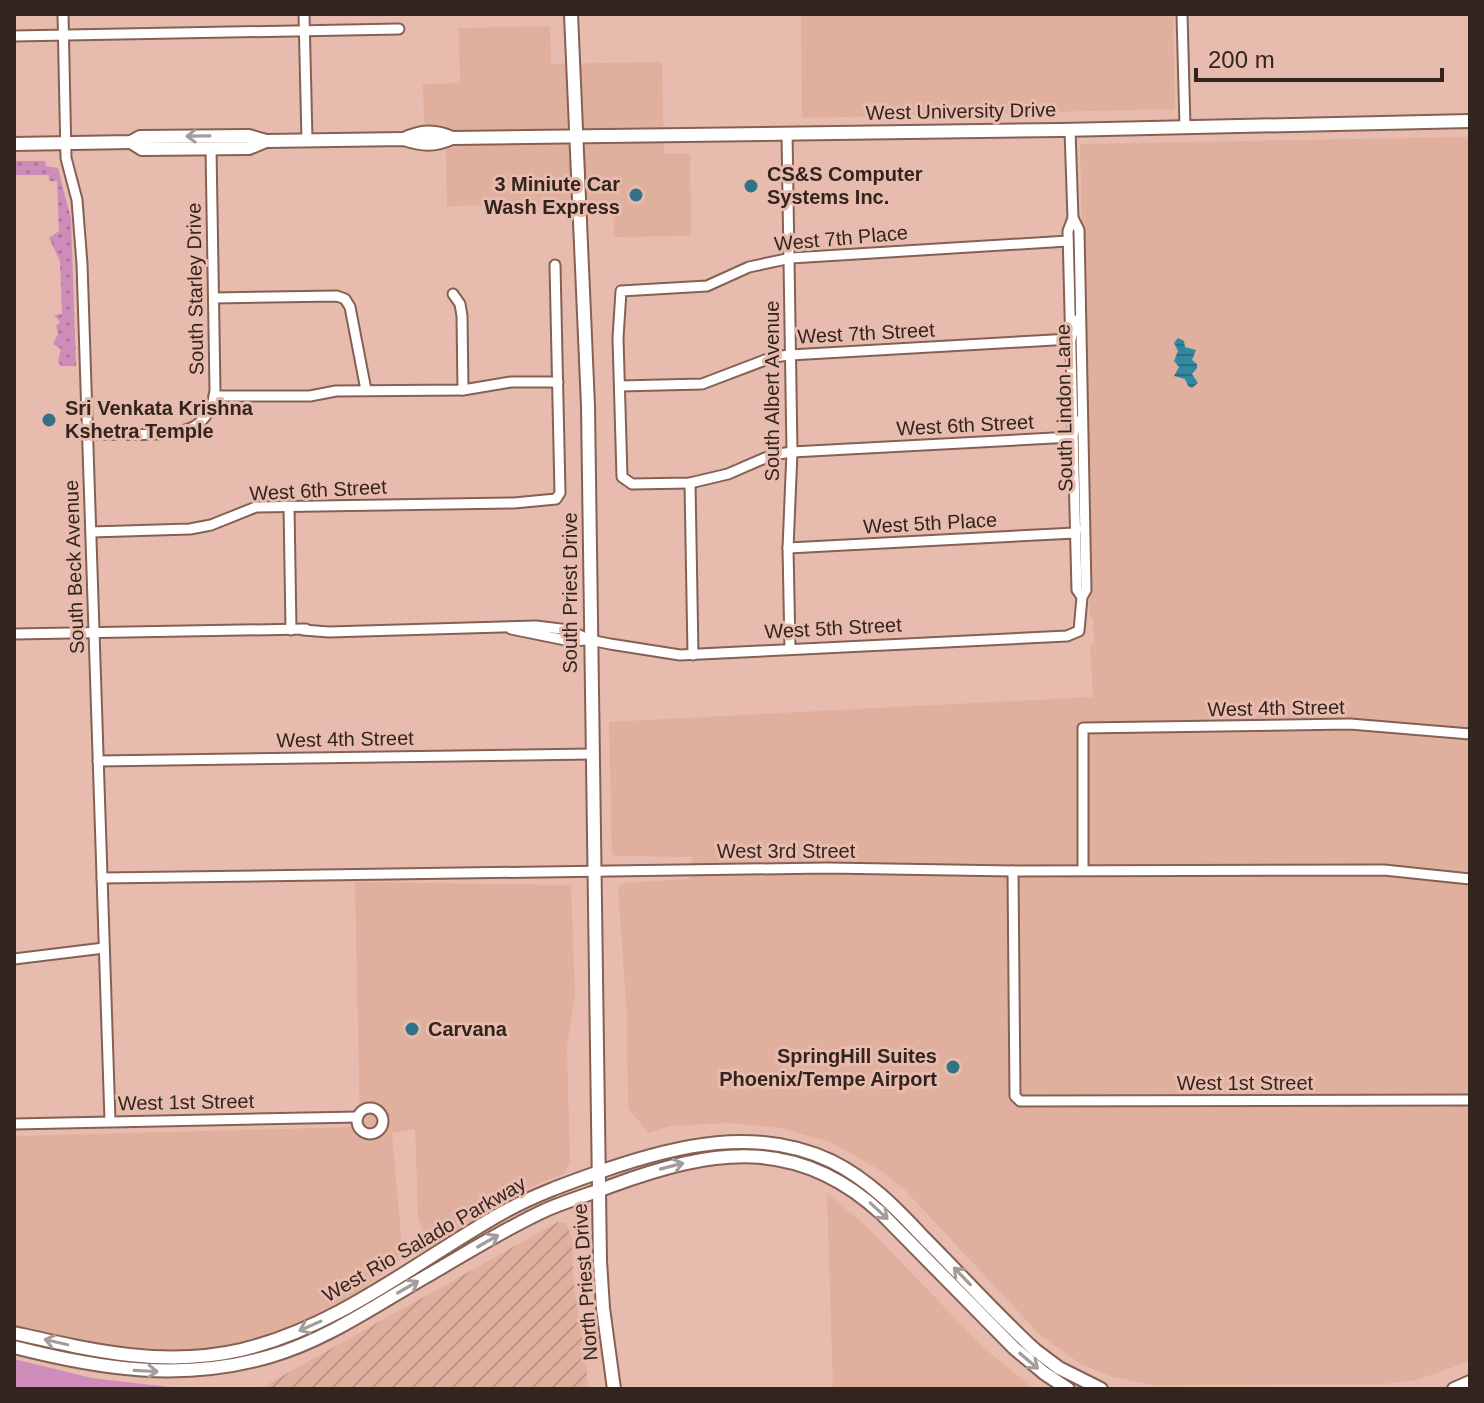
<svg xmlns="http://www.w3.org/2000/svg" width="1484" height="1403" font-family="Helvetica,sans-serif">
<defs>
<pattern id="industrial-furrows" width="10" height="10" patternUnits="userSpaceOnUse" patternTransform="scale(2)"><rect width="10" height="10" fill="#e0af9e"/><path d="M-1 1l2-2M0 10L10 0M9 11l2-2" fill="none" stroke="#c19688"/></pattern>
<pattern id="grass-dots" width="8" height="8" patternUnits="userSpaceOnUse" patternTransform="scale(2)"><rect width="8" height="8" fill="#ce8db8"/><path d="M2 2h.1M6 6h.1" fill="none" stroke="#a87395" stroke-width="1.8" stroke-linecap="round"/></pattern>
<pattern id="water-rules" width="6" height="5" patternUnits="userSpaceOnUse" patternTransform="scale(2)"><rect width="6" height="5" fill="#3188a0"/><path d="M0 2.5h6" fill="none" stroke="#2a6f82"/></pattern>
</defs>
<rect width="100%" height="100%" fill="#e7bcae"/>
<g fill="#e0af9e">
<path d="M 801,14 L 1173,14 L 1175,109 L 802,118 Z"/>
<path d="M 550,26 L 551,64 L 662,62 L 664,154 L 690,154 L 691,236 L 614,237 L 613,205 L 447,206 L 445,125 L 424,124 L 423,84 L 460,83 L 459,28 Z"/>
<path d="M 1470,137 L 1470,1361 L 1417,1380 L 1383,1384 L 1153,1385 L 1113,1377 L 1081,1364 L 1041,1336 L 904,1189 L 883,1172 L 831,1142 L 776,1127 L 727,1123 L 670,1126 L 649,1133 L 628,1108 L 627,1018 L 618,887 L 624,883 L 689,879 L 693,857 L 615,856 L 612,853 L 609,722 L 1093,697 L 1090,645 L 1094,644 L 1093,618 L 1090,617 L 1080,144 Z"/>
<path d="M 355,882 L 571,885 L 575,995 L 567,1046 L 570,1163 L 563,1174 L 516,1193 L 441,1240 L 432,1242 L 423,1233 L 418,1216 L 415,1129 L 392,1133 L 403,1258 L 358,1292 L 308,1318 L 271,1334 L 213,1349 L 178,1351 L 76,1342 L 14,1328 L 14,1136 L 360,1127 Z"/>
<path d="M 827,1193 L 866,1226 L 984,1348 L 1034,1389 L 833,1389 Z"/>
</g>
<path fill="url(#industrial-furrows)" d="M 558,1222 L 566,1223 L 572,1238 L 573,1277 L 589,1389 L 259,1389 Z"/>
<path fill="url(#grass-dots)" d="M 14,161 L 45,161 L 46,166 L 58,168 L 71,219 L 76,366 L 61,366 L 58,361 L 61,349 L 53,344 L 58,334 L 56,326 L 60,322 L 54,315 L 62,314 L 60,261 L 49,238 L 59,231 L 57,181 L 49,181 L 49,175 L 14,175 Z"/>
<path fill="#ce8db8" d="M 14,1359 L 92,1378 L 187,1389 L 14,1389 Z"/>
<path fill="url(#water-rules)" d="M 1178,338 L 1184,341 L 1185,347 L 1196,350 L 1192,360 L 1197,364 L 1197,368 L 1192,374 L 1198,383 L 1192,388 L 1188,386 L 1185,379 L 1174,376 L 1179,367 L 1174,361 L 1178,351 L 1174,343 Z"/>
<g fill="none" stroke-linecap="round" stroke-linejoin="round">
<defs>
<g id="minor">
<path d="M 63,14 L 66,158 L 77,200 L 82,264 L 110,1121"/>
<path d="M 304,14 L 307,140"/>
<path d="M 1182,14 L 1185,127"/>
<path d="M 14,36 L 399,29"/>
<path d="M 1070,130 L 1073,218 L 1068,231 L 1077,590 L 1082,597"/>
<path d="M 787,133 L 792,452 L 788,548 L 790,648"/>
<path d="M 1068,241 L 791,258 L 749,267 L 707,286 L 621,291 L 618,338 L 622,477 L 632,484 L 690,483 L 728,474 L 772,455 L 792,452 L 1072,437 L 1078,421"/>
<path d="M 453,294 L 460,304 L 462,316 L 463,390"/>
<path d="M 214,298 L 337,296 L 345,299 L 350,307 L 366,390"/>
<path d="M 620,386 L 702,384 L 773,357 L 790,355 L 1071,339 L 1076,320"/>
<path d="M 214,396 L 310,396 L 336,391 L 463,390 L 511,382 L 558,382"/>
<path d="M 88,434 C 114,433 180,440 199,423 C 209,415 214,402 215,390 L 211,148"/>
<path d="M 690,483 L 693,655"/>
<path d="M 289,506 L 291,630"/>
<path d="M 91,532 L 190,529 L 211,525 L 256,507 L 514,503 L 556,499 L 560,493 L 555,265"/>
<path d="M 788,548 L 1075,533 L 1077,529"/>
<path d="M 511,629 L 570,641 L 587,640"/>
<path d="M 303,630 L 329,632 L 536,626 L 569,630 L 590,640 L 610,644 L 680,655 L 1067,636 L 1079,631 L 1082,597 L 1086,590 L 1079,230 L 1073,218"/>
<path d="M 14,634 L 306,629"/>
<path d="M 98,761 L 591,754"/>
<path d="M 1083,869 L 1083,728 L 1350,724 L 1470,734"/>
<path d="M 1013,871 L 1015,1096 L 1020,1101 L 1470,1100"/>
<path d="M 102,878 L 827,868 L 1013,871 L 1384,870 L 1470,879"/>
<path d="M 14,959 L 104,948"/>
<circle cx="370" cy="1121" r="13"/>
<path d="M 14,1124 L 358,1117"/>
</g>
<g id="major">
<path d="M 571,14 L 588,406 L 600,1261 L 603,1308 L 614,1389"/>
<path d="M 404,139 C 421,131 435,130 452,138"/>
<path d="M 131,142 L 142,149 L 249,148 L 266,141"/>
<path d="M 14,144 L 131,142 L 140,137 L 249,136 L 266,141 L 404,139 C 422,145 434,146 452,138 L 1061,130 L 1470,121"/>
<path d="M 14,1333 C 90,1350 163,1368 241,1350 C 338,1327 417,1261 502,1213 C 534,1195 568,1183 602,1171 C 677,1145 756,1126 831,1161 C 868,1179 897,1209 924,1238 C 961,1275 996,1314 1035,1350 L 1059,1368 L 1101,1389"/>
<path d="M 14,1347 C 100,1369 183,1382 271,1356 C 329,1339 379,1303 432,1273 C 470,1251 508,1227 548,1209 C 569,1200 590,1194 611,1186 C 711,1149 797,1135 882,1214 L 1014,1348 L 1044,1373 L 1068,1389"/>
<path d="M 1454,1389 L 1470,1382"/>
</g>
</defs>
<use href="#minor" stroke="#856053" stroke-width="13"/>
<use href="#major" stroke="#856053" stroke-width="16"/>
<use href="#minor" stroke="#fff" stroke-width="9"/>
<use href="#major" stroke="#fff" stroke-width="12"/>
</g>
<defs><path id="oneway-shaft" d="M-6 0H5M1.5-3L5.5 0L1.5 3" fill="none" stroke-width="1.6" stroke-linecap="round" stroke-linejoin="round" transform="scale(2)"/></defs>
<g stroke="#a49c9a">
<use href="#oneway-shaft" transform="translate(198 136) rotate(179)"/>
<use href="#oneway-shaft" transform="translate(672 1166) rotate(-15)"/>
<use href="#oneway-shaft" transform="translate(879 1211) rotate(43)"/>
<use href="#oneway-shaft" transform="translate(488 1241) rotate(-30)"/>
<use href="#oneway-shaft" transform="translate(962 1276) rotate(-134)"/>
<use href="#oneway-shaft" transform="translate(408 1287) rotate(-30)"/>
<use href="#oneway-shaft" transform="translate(310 1326) rotate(156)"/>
<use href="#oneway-shaft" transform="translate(56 1342) rotate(-167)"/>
<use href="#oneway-shaft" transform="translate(1029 1361) rotate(40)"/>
<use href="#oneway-shaft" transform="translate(146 1371) rotate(3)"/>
</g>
<g fill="#317285" stroke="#e7bcae" stroke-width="3">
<circle cx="751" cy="186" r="8"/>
<circle cx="636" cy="195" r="8"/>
<circle cx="49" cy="420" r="8"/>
<circle cx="412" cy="1029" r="8"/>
<circle cx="953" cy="1067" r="8"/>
</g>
<g text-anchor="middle" stroke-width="6" stroke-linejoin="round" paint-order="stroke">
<g font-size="20" fill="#34241e" stroke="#e7bcae">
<text transform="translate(961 111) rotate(-1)" y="7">West University Drive</text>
<text transform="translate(841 238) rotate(-5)" y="7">West 7th Place</text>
<text transform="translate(195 289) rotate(-91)" y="7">South Starley Drive</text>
<text transform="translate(866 333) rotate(-3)" y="7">West 7th Street</text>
<text transform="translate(772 391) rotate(-90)" y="7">South Albert Avenue</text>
<text transform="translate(1064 408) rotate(-91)" y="7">South Lindon Lane</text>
<text transform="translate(965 425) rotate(-3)" y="7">West 6th Street</text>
<text transform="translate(318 490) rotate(-3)" y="7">West 6th Street</text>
<text transform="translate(930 523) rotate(-3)" y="7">West 5th Place</text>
<text transform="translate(74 567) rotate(-92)" y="7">South Beck Avenue</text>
<text transform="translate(570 593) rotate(-90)" y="7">South Priest Drive</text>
<text transform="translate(833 628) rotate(-3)" y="7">West 5th Street</text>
<text transform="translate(1276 708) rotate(-1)" y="7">West 4th Street</text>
<text transform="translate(345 739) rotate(-1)" y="7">West 4th Street</text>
<text x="786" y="858">West 3rd Street</text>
<text x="1245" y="1090">West 1st Street</text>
<text transform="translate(186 1102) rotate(-1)" y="7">West 1st Street</text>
<text transform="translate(424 1239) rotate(-30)" y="7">West Rio Salado Parkway</text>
<text transform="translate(585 1282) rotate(-94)" y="7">North Priest Drive</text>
</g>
<g font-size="20" font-weight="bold" fill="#34241e" stroke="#e7bcae" text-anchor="start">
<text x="767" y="181">CS&amp;S Computer<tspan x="767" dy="23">Systems Inc.</tspan></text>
<text x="620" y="191" text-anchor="end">3 Miniute Car<tspan x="620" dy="23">Wash Express</tspan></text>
<text x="65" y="415">Sri Venkata Krishna<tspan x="65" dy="23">Kshetra Temple</tspan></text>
<text x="428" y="1036">Carvana</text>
<text x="937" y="1063" text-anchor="end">SpringHill Suites<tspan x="937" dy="23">Phoenix/Tempe Airport</tspan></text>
</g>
</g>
<rect width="1484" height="1403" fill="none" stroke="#34241e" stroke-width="32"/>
<path d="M1196 68v12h246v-12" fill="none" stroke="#34241e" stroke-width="4"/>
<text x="1208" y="68" font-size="24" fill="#34241e" stroke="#e7bcae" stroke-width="6" paint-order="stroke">200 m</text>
</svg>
